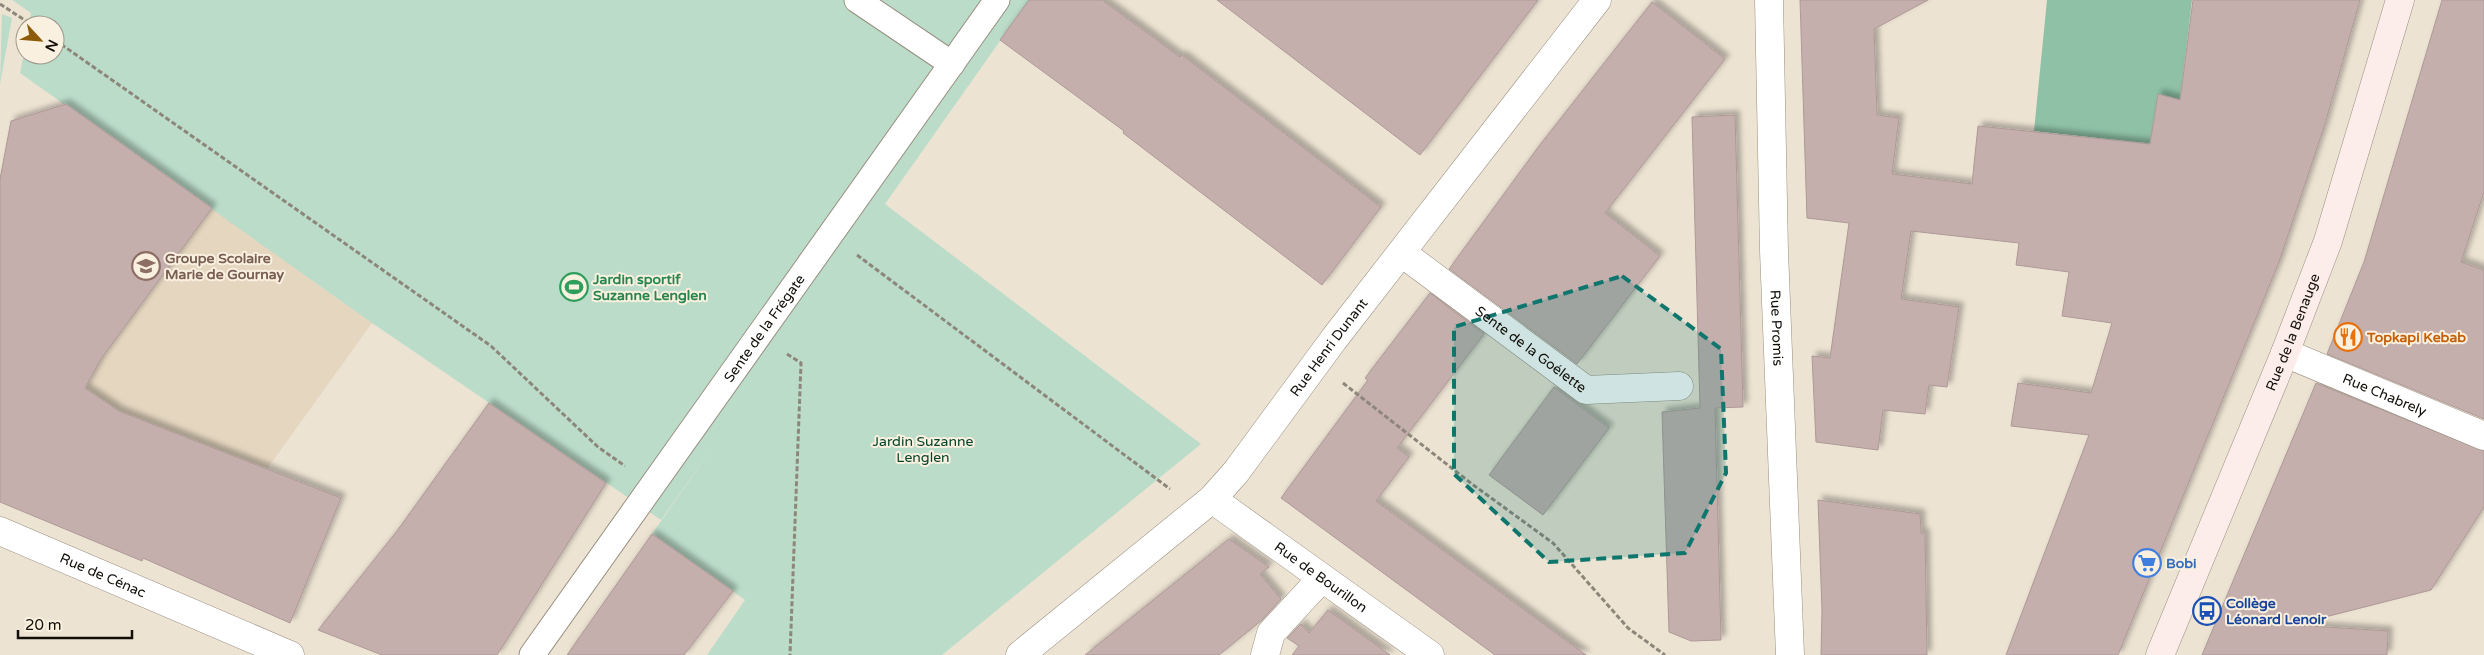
<svg xmlns="http://www.w3.org/2000/svg" width="2484" height="655" font-family="'Varela Round',sans-serif">
<defs>
<filter id="shadow"><feDropShadow dx="4.5" dy="-4.5" stdDeviation="2.5" flood-color="#0004"/></filter>
</defs>
<rect width="100%" height="100%" fill="#ede3d3"/>
<path fill="#e4d6bf" d="M 66,104 L 372,323 L 267,469 L 71,404 L 0,179 L 11,121 Z"/>
<g fill="#bbdcc9">
<path d="M 12,0 L 1029,0 L 885,204 L 1201,444 L 942,655 L 707,655 L 745,600 L 652,534 L 718,440 L 661,520 L 372,323 L 20,73 L 25,47 L 25,55 L 55,55 L 55,25 L 29,25 L 31,13 Z"/>
<path d="M 2,14 L 12,18 L 0,84 Z"/>
</g>
<path fill="#8ec1a5" d="M 2047,0 L 2192,0 L 2180,100 L 2158,94 L 2150,144 L 2034,131 Z"/>
<g fill="#c4afad" stroke="#ad9997" filter="url(#shadow)">
<path d="M 1029,0 L 1102,0 L 1180,57 L 1182,55 L 1381,207 L 1322,285 L 1123,133 L 1124,131 L 1000,40 Z"/>
<path d="M 1217,0 L 1538,0 L 1420,155 Z"/>
<path d="M 1800,0 L 1928,0 L 1874,29 L 1877,115 L 1899,118 L 1892,174 L 1972,184 L 1978,126 L 2150,144 L 2158,94 L 2180,100 L 2193,0 L 2360,0 L 2325,124 L 2279,262 L 2118,655 L 2006,655 L 2089,435 L 2011,426 L 2018,383 L 2091,393 L 2112,323 L 2062,316 L 2069,272 L 2016,265 L 2019,243 L 1911,231 L 1901,299 L 1959,307 L 1947,387 L 1929,385 L 1925,414 L 1883,410 L 1878,450 L 1816,442 L 1812,356 L 1830,358 L 1849,223 L 1807,218 Z"/>
<path d="M 2442,0 L 2484,0 L 2484,192 L 2461,262 L 2484,270 L 2484,419 L 2327,354 L 2364,262 Z"/>
<path d="M 1652,2 L 1725,59 L 1605,213 L 1660,256 L 1577,364 L 1449,269 L 1539,146 Z"/>
<path d="M 66,104 L 212,208 L 101,359 L 85,388 L 119,411 L 341,498 L 290,623 L 143,558 L 142,561 L 0,502 L 0,179 L 11,121 Z"/>
<path d="M 1735,115 L 1743,407 L 1715,408 L 1721,640 L 1691,641 L 1669,632 L 1662,412 L 1700,408 L 1692,117 Z"/>
<path d="M 1430,293 L 1484,334 L 1397,448 L 1409,457 L 1376,501 L 1586,655 L 1495,655 L 1281,498 L 1368,380 L 1365,378 Z"/>
<path d="M 2316,383 L 2484,451 L 2484,507 L 2431,590 L 2294,625 L 2388,631 L 2387,655 L 2202,655 Z"/>
<path d="M 1554,387 L 1609,428 L 1543,515 L 1489,475 Z"/>
<path d="M 489,403 L 606,483 L 497,655 L 382,655 L 318,630 L 397,531 Z"/>
<path d="M 1818,500 L 1920,514 L 1921,533 L 1925,533 L 1927,655 L 1821,655 L 1822,610 Z"/>
<path d="M 652,534 L 733,591 L 684,655 L 567,655 Z"/>
<path d="M 1229,539 L 1269,567 L 1260,574 L 1281,599 L 1262,620 L 1219,655 L 1085,655 Z"/>
<path d="M 1328,610 L 1390,655 L 1292,655 L 1299,646 L 1287,638 L 1301,624 L 1309,633 Z"/>
</g>
<g fill="none" stroke-linecap="round" stroke-linejoin="round">
<defs>
<g id="pedestrian">
<path d="M 857,0 L 952,64"/>
<path id="s1" d="M 532,655 L 997,0"/>
</g>
<g id="minor">
<path id="s2" d="M 1769,0 L 1774,251 L 1790,655"/>
<path id="s3" d="M 1402,253 L 1586,390 L 1679,386"/>
<path id="s4" d="M 2285,353 L 2484,436"/>
<path id="s5" d="M 1212,499 L 1430,655"/>
<path id="s6" d="M 0,531 L 290,655"/>
<path id="s7" d="M 1020,655 L 1212,499 L 1236,472 L 1334,339 L 1597,0"/>
<path d="M 1265,655 L 1271,633 L 1322,578"/>
</g>
<g id="secondary">
<path id="s8" d="M 2160,655 L 2285,353 L 2328,241 L 2400,0"/>
</g>
</defs>
<use href="#pedestrian" stroke="#988f80" stroke-width="27"/>
<use href="#minor" stroke="#988f80" stroke-width="29"/>
<use href="#secondary" stroke="#988f80" stroke-width="29"/>
<g stroke="#8d867a" stroke-width="3" stroke-dasharray="5 2.5" stroke-linecap="butt">
<path d="M 0,4 L 32,25"/>
<path d="M 55,40 L 491,346 L 598,447 L 625,466"/>
<path d="M 857,255 L 1170,489"/>
<path d="M 787,354 L 801,363 L 790,655"/>
<path d="M 1343,383 L 1472,484 L 1553,543 L 1628,628 L 1665,655"/>
</g>
<use href="#pedestrian" stroke="#fff" stroke-width="25"/>
<use href="#minor" stroke="#fff" stroke-width="28"/>
<use href="#secondary" stroke="#fdedea" stroke-width="28"/>
</g>
<path fill="#0f766e" fill-opacity="0.2" stroke="#0f766e" stroke-width="4" stroke-dasharray="10 6" stroke-linejoin="round" d="M 1622,276 L 1721,349 L 1726,473 L 1685,553 L 1549,562 L 1454,474 L 1454,327 Z"/>
<defs>
<symbol id="school-ring" viewBox="-11 -11 22 22"><circle r="9.5" fill="#faf0e0" stroke="#8d6e63" stroke-width="1.5"/><path d="M0-5L7-2L0 1L-7-2ZM-4 1L0 2.5L4 1V4Q0 6-4 4Z" fill="#8d6e63"/></symbol>
<symbol id="stadium-ring" viewBox="-11 -11 22 22"><circle r="9.5" fill="#faf0e0" stroke="#2e9e5b" stroke-width="1.5"/><path d="M0-5a6.5 5 0 1 0 0 10a6.5 5 0 1 0 0-10ZM-3.5-1.8h7v3.6h-7Z" fill="#2e9e5b"/></symbol>
<symbol id="restaurant-ring" viewBox="-11 -11 22 22"><circle r="9.5" fill="#faf0e0" stroke="#e8710a" stroke-width="1.5"/><path d="M-5-6h1v4h1v-4h1v4h1v-4h1v5L-1.5 .5V6h-2V.5L-5-1ZM5-6V6H3V1.5H1.5Q1.5-4 5-6Z" fill="#e8710a"/></symbol>
<symbol id="supermarket-ring" viewBox="-11 -11 22 22"><circle r="9.5" fill="#faf0e0" stroke="#3f7fe0" stroke-width="1.5"/><path d="M-6-5.5h2.5l.6 2H6L4.5 2H-2.5L-4.4-4H-6ZM-1.5 3.2a1.3 1.3 0 1 0 .1 0ZM3 3.2a1.3 1.3 0 1 0 .1 0Z" fill="#3f7fe0"/></symbol>
<symbol id="bus-ring" viewBox="-11 -11 22 22"><circle r="9.5" fill="#faf0e0" stroke="#1a4fb4" stroke-width="1.5"/><path d="M-5-6H5V4H4V6H2V4H-2V6H-4V4H-5ZM-3.5-4V0h7V-4ZM-3.5 1.2v1.5H-2V1.2ZM2 1.2v1.5H3.5V1.2Z" fill="#1a4fb4"/></symbol>
</defs>
<g fill-rule="evenodd">
<use href="#school-ring" x="130" y="250" width="32" height="32"/>
<use href="#stadium-ring" x="558" y="271" width="32" height="32"/>
<use href="#restaurant-ring" x="2332" y="321" width="32" height="32"/>
<use href="#supermarket-ring" x="2131" y="547" width="32" height="32"/>
<use href="#bus-ring" x="2191" y="595" width="32" height="32"/>
</g>
<g text-anchor="middle" stroke-width="4" stroke-linejoin="round" paint-order="stroke">
<g font-size="14" font-weight="bold" fill="#785e54" stroke="#faf0e0" text-anchor="start">
<text x="165" y="263">Groupe Scolaire<tspan x="165" dy="16">Marie de Gournay</tspan></text>
</g>
<g font-size="14" font-weight="bold" fill="#27864d" stroke="#faf0e0" text-anchor="start">
<text x="593" y="284">Jardin sportif<tspan x="593" dy="16">Suzanne Lenglen</tspan></text>
</g>
<g font-size="14" fill="#120f09" stroke="#faf0e0">
<text dy="5" stroke="none"><textPath href="#s1" startOffset="401">Sente de la Frégate</textPath></text>
<text dy="5" stroke="none"><textPath href="#s2" startOffset="328">Rue Promis</textPath></text>
<text dy="5" stroke="none"><textPath href="#s8" startOffset="349">Rue de la Benauge</textPath></text>
<text dy="5" stroke="none"><textPath href="#s7" startOffset="439">Rue Henri Dunant</textPath></text>
<text dy="5" stroke="none"><textPath href="#s3" startOffset="161">Sente de la Goélette</textPath></text>
<text dy="5" stroke="none"><textPath href="#s4" startOffset="108">Rue Chabrely</textPath></text>
<text dy="5" stroke="none"><textPath href="#s6" startOffset="112">Rue de Cénac</textPath></text>
<text dy="5" stroke="none"><textPath href="#s5" startOffset="134">Rue de Bourillon</textPath></text>
</g>
<g font-size="14" font-weight="bold" fill="#c56008" stroke="#faf0e0" text-anchor="start">
<text x="2367" y="342">Topkapi Kebab</text>
</g>
<g font-size="14" fill="#004329" stroke="#faf0e0">
<text x="923" y="446">Jardin Suzanne<tspan x="923" dy="16">Lenglen</tspan></text>
</g>
<g font-size="14" font-weight="bold" fill="#366cbe" stroke="#faf0e0" text-anchor="start">
<text x="2166" y="568">Bobi</text>
</g>
<g font-size="14" font-weight="bold" fill="#164399" stroke="#faf0e0" text-anchor="start">
<text x="2226" y="608">Collège<tspan x="2226" dy="16">Léonard Lenoir</tspan></text>
</g>
</g>
<g transform="translate(40 40) rotate(116)"><circle r="24" fill="#faf0e0" stroke="#9d968a"/>
<path d="M0-4L9 19L0 12L-9 19Z" fill="#8d5b07"/>
<text y="-8" font-size="14" font-weight="bold" text-anchor="middle" fill="#120f09">N</text>
</g>
<path d="M18 630v8h114v-8" fill="none" stroke="#120f09" stroke-width="2.5"/>
<text x="25" y="630" font-size="15" fill="#120f09" stroke="#faf0e0" stroke-width="4" paint-order="stroke">20 m</text>
</svg>
